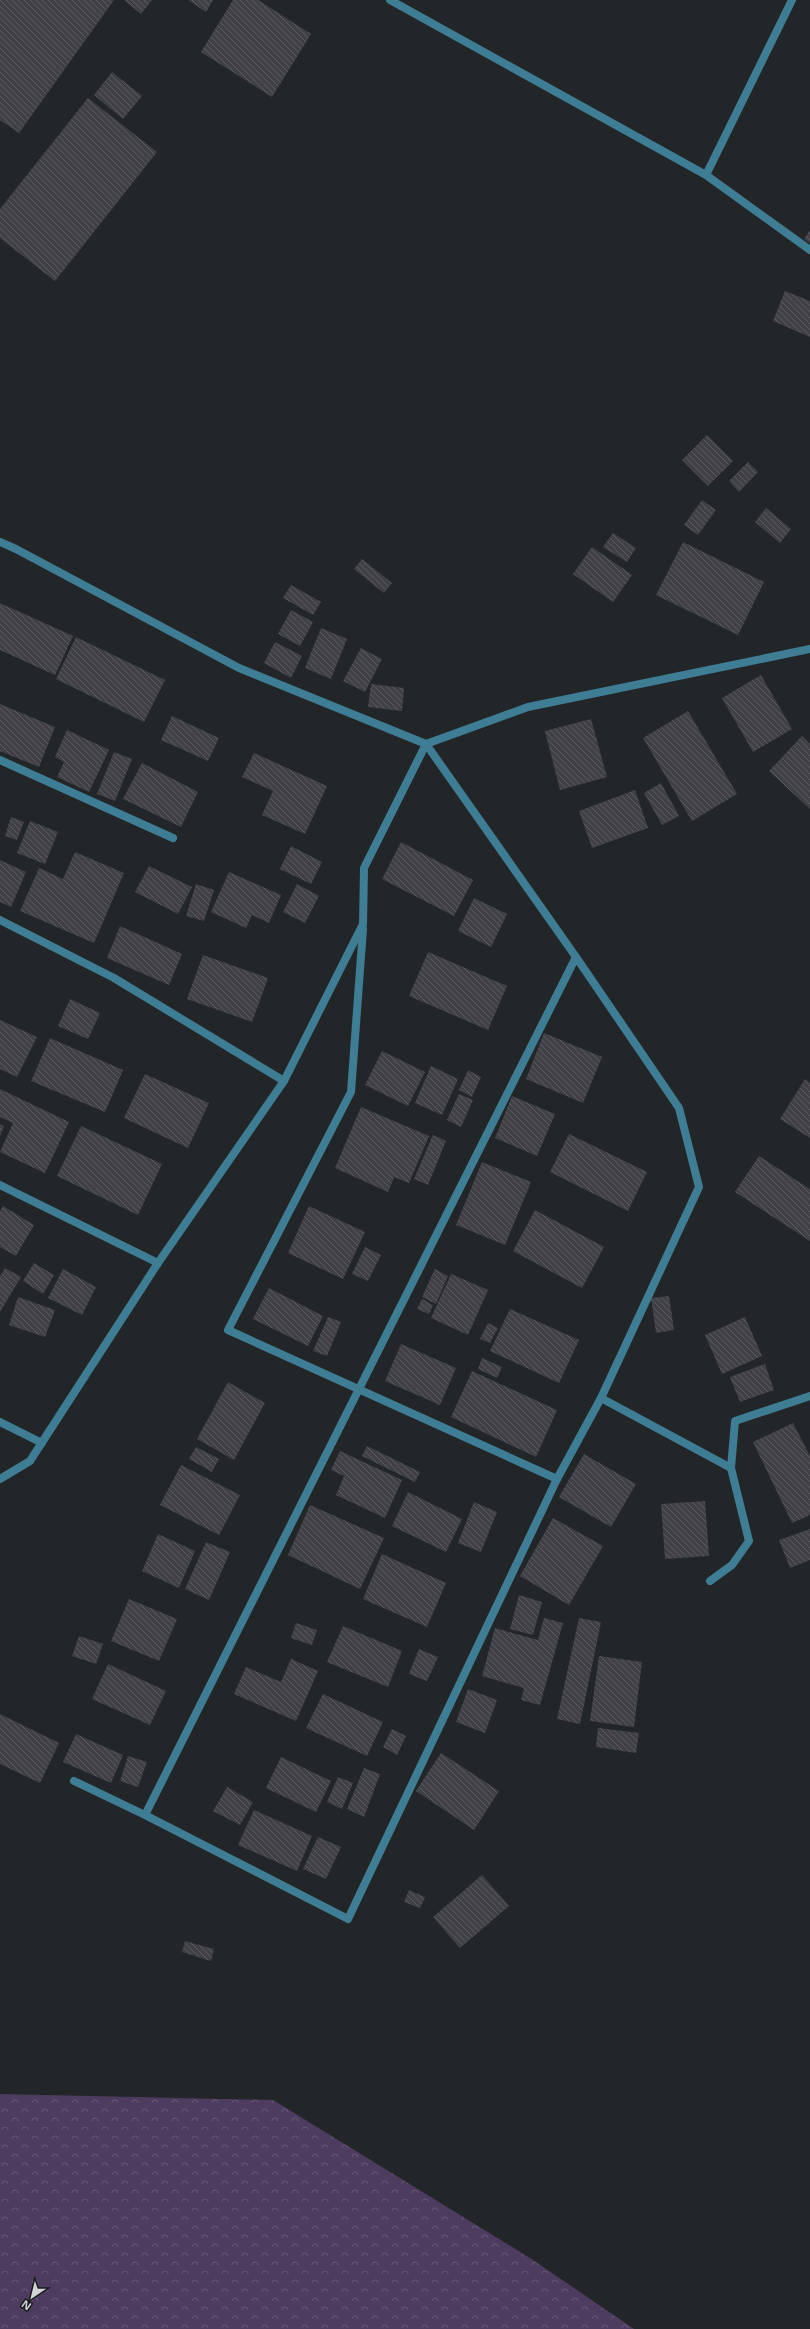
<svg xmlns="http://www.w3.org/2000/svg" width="810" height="2329" font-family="'Open Sans',sans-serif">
<defs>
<pattern id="forest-crowns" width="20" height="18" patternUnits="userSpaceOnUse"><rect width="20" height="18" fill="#4e3c60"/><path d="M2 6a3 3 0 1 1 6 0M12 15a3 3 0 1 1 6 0" fill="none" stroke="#665776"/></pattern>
<pattern id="building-back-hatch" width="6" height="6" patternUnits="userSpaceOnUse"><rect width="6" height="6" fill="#404045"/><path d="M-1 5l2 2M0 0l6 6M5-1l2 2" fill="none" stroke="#5b5b5f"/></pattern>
</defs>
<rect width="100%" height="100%" fill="#232629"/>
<path fill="url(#forest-crowns)" d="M 0,2094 L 273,2100 L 533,2260 L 634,2329 L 0,2329 Z"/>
<g fill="url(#building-back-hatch)">
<path d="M 0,0 L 114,0 L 19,133 L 0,120 Z"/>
<path d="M 124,0 L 152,0 L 141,14 Z"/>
<path d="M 188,0 L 213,0 L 206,12 Z"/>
<path d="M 233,0 L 258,0 L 311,34 L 272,97 L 201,52 Z"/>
<path d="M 112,72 L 142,96 L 123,119 L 94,95 Z"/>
<path d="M 88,98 L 157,152 L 55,281 L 0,238 L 0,209 Z"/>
<path d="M 810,230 L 810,243 L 804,239 Z"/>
<path d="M 785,291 L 810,301 L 810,337 L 773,321 Z"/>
<path d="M 707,435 L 733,461 L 708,486 L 682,460 Z"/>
<path d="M 748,462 L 758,472 L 739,492 L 729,481 Z"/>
<path d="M 702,500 L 716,510 L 698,535 L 684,525 Z"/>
<path d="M 766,508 L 791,529 L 780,543 L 755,522 Z"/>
<path d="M 613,533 L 636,548 L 627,562 L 603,547 Z"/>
<path d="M 683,542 L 764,582 L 738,635 L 656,595 Z"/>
<path d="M 592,547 L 632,575 L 613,602 L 573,574 Z"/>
<path d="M 362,559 L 392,583 L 384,593 L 354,569 Z"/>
<path d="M 291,585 L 321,602 L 313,615 L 283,598 Z"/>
<path d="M 0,603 L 73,636 L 55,675 L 0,650 Z"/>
<path d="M 291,610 L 313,622 L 300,646 L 278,634 Z"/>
<path d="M 321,628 L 347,639 L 331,679 L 305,668 Z"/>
<path d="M 76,637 L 165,680 L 144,722 L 56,679 Z"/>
<path d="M 275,642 L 302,656 L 291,678 L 264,663 Z"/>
<path d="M 361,648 L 382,659 L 365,692 L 343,681 Z"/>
<path d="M 761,675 L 792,729 L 753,752 L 722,698 Z"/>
<path d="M 371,684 L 404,688 L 402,711 L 368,707 Z"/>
<path d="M 0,704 L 55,727 L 39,767 L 0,751 Z"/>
<path d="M 688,711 L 737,794 L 692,821 L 643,738 Z"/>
<path d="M 172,716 L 219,738 L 208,761 L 161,740 Z"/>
<path d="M 591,719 L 607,777 L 560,790 L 545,731 Z"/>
<path d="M 67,730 L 109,750 L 89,792 L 57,777 L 64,762 L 55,757 Z"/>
<path d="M 802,736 L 810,744 L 810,809 L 769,771 Z"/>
<path d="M 114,752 L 132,759 L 115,801 L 97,794 Z"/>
<path d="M 254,753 L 327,786 L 305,834 L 262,815 L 273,791 L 242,777 Z"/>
<path d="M 142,763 L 198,792 L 181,827 L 123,799 Z"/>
<path d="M 661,783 L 679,816 L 662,825 L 644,793 Z"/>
<path d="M 635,790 L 648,828 L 592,848 L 579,811 Z"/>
<path d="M 11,817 L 24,822 L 17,840 L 5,836 Z"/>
<path d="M 30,821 L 58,832 L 45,864 L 17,853 Z"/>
<path d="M 401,842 L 473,880 L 454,916 L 382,879 Z"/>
<path d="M 291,846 L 322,862 L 311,884 L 280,869 Z"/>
<path d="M 75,852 L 124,873 L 94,943 L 20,911 L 39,868 L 63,879 Z"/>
<path d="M 0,860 L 26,872 L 11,907 L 0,902 Z"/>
<path d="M 149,866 L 192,887 L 178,914 L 135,892 Z"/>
<path d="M 229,872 L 281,895 L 269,923 L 252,915 L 246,928 L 211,912 Z"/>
<path d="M 196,884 L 214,890 L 204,921 L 186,916 Z"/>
<path d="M 297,884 L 319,896 L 305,923 L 283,912 Z"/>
<path d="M 474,898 L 507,914 L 491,947 L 458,931 Z"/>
<path d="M 120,926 L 182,954 L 169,985 L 107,958 Z"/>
<path d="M 428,952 L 507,986 L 488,1030 L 409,996 Z"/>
<path d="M 203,955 L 268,978 L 252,1022 L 187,999 Z"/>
<path d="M 70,999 L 100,1013 L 88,1039 L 58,1026 Z"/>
<path d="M 0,1020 L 37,1037 L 17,1077 L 0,1069 Z"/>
<path d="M 544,1033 L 602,1057 L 583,1103 L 526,1079 Z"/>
<path d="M 50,1038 L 123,1070 L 105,1112 L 31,1081 Z"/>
<path d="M 382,1051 L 425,1072 L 408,1106 L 365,1085 Z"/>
<path d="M 431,1066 L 458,1079 L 442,1115 L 415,1103 Z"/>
<path d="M 468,1070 L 481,1077 L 472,1097 L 459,1090 Z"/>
<path d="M 145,1074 L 209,1103 L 188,1148 L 124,1118 Z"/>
<path d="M 805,1079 L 810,1083 L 810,1138 L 780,1119 Z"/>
<path d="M 0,1089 L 69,1122 L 45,1173 L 0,1152 L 13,1123 L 0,1117 Z"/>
<path d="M 459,1094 L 473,1100 L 461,1127 L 447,1120 Z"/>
<path d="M 512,1096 L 555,1114 L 537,1156 L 495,1138 Z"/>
<path d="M 361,1107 L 429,1136 L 409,1183 L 394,1177 L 388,1192 L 335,1168 Z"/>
<path d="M 0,1124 L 4,1126 L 0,1136 Z"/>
<path d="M 81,1126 L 162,1164 L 138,1215 L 57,1176 Z"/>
<path d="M 569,1134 L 647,1172 L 628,1211 L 550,1172 Z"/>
<path d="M 433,1135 L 446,1141 L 428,1185 L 414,1179 Z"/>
<path d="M 759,1156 L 810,1189 L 810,1241 L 735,1192 Z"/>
<path d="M 482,1162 L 531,1182 L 505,1245 L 456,1225 Z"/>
<path d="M 3,1206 L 34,1225 L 16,1256 L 0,1247 L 0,1211 Z"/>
<path d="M 309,1206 L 365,1232 L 343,1279 L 288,1253 Z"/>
<path d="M 535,1210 L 604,1247 L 582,1288 L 513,1251 Z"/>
<path d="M 365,1247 L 381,1255 L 368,1281 L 352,1274 Z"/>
<path d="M 34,1263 L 54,1275 L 43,1294 L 23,1281 Z"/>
<path d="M 5,1268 L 21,1277 L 0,1312 L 0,1276 Z"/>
<path d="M 63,1269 L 96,1287 L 82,1315 L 48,1298 Z"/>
<path d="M 435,1269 L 448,1276 L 436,1304 L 422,1297 Z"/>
<path d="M 451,1274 L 488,1290 L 468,1335 L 431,1318 Z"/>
<path d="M 269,1288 L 323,1316 L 308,1346 L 253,1319 Z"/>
<path d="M 669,1296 L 674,1330 L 656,1333 L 651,1298 Z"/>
<path d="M 18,1297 L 55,1310 L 45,1337 L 9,1325 Z"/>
<path d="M 422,1299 L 433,1305 L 429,1314 L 417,1309 Z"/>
<path d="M 510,1309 L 579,1340 L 559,1383 L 490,1351 Z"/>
<path d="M 328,1317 L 341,1322 L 327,1356 L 313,1351 Z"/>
<path d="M 745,1317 L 762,1356 L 722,1374 L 705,1335 Z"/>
<path d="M 488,1323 L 498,1328 L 490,1343 L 480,1339 Z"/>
<path d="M 401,1344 L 456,1368 L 440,1405 L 385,1381 Z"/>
<path d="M 482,1358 L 502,1367 L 497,1378 L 478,1369 Z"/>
<path d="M 765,1364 L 774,1390 L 740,1402 L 730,1377 Z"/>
<path d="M 472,1371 L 557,1410 L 536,1457 L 451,1417 Z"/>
<path d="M 228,1382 L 265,1403 L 234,1460 L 197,1439 Z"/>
<path d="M 793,1423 L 810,1456 L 810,1515 L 792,1523 L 753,1442 Z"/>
<path d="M 367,1446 L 420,1472 L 415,1482 L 362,1456 Z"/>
<path d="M 196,1447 L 219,1459 L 212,1472 L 189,1459 Z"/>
<path d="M 340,1451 L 402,1480 L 385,1518 L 336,1495 L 344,1476 L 331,1470 Z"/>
<path d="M 584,1454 L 636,1484 L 611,1527 L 559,1497 Z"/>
<path d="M 181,1465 L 240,1495 L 219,1535 L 160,1505 Z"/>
<path d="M 408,1492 L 462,1519 L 446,1552 L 392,1526 Z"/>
<path d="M 705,1501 L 709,1556 L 665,1559 L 661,1504 Z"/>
<path d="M 474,1502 L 497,1512 L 481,1552 L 458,1543 Z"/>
<path d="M 310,1505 L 384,1538 L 360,1589 L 288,1555 Z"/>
<path d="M 553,1518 L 603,1546 L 569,1605 L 520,1576 Z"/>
<path d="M 810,1529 L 810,1560 L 790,1568 L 779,1540 Z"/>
<path d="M 158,1534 L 195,1551 L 179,1588 L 142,1571 Z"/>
<path d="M 206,1542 L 230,1552 L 209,1600 L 185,1589 Z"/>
<path d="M 382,1554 L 446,1583 L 427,1627 L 363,1599 Z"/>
<path d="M 519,1595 L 542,1602 L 533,1635 L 510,1629 Z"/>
<path d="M 129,1599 L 177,1619 L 159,1661 L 111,1641 Z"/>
<path d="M 544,1618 L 563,1623 L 540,1705 L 521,1700 L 524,1688 L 482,1676 L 495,1628 L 538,1640 Z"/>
<path d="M 579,1618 L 601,1622 L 580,1724 L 557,1719 Z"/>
<path d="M 296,1623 L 317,1630 L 312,1645 L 291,1638 Z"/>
<path d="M 343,1626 L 402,1651 L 388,1687 L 327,1662 Z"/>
<path d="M 79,1636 L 103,1644 L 96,1664 L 72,1656 Z"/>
<path d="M 419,1649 L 438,1657 L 427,1681 L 409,1674 Z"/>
<path d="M 599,1656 L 642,1662 L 634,1727 L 590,1721 Z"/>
<path d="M 291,1659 L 318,1671 L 296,1721 L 234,1694 L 246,1667 L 281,1682 Z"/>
<path d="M 108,1664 L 166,1691 L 150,1725 L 92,1699 Z"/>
<path d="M 468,1689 L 497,1700 L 485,1733 L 456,1722 Z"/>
<path d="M 323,1694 L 383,1722 L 367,1756 L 306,1728 Z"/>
<path d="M 0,1714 L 59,1743 L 40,1783 L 0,1764 Z"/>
<path d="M 598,1728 L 639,1733 L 636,1753 L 596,1747 Z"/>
<path d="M 392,1729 L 406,1736 L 397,1755 L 383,1747 Z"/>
<path d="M 76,1734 L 123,1755 L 111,1783 L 63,1762 Z"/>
<path d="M 441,1753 L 499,1791 L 474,1830 L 416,1791 Z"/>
<path d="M 128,1756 L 147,1762 L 138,1787 L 120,1781 Z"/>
<path d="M 281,1757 L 331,1781 L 316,1812 L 266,1788 Z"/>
<path d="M 364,1768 L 380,1774 L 364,1817 L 347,1809 Z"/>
<path d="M 338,1777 L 353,1783 L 342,1809 L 327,1802 Z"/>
<path d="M 227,1787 L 253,1802 L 240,1825 L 213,1811 Z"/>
<path d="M 254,1810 L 312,1836 L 297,1871 L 238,1845 Z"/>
<path d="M 318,1837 L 341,1847 L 326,1879 L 303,1869 Z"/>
<path d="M 482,1875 L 509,1906 L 460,1948 L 433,1917 Z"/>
<path d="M 409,1890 L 425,1897 L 420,1908 L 404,1902 Z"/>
<path d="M 185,1941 L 214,1949 L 211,1961 L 182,1952 Z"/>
</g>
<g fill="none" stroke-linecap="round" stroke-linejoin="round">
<g stroke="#3f7d95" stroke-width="8">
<path d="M 390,0 L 706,175 L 810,250"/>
<path d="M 706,175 L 792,0"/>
<path d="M 0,542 L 16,549 L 239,668 L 426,744 L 576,957 L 679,1108 L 699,1187 L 601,1398 L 557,1479 L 348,1919 L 145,1815 L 576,957"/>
<path d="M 0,760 L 173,838"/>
<path d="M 0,920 L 114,978 L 284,1081"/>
<path d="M 363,929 L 351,1092 L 228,1330 L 557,1479"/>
<path d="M 0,1185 L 158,1263"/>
<path d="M 601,1398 L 731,1468 L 735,1421 L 810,1396"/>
<path d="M 0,1422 L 42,1443"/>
<path d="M 0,1479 L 30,1461 L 158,1263 L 284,1081 L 363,924 L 364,868 L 426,744 L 528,707 L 810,649"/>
<path d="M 710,1581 L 732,1565 L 749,1541 L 731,1468"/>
<path d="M 74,1781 L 145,1815"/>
</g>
</g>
<g transform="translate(32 2297) rotate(215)" stroke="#1a1d20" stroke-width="3" paint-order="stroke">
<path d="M0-3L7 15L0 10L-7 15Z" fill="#d1d3d5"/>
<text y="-6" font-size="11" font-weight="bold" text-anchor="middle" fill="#d1d3d5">N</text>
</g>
</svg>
